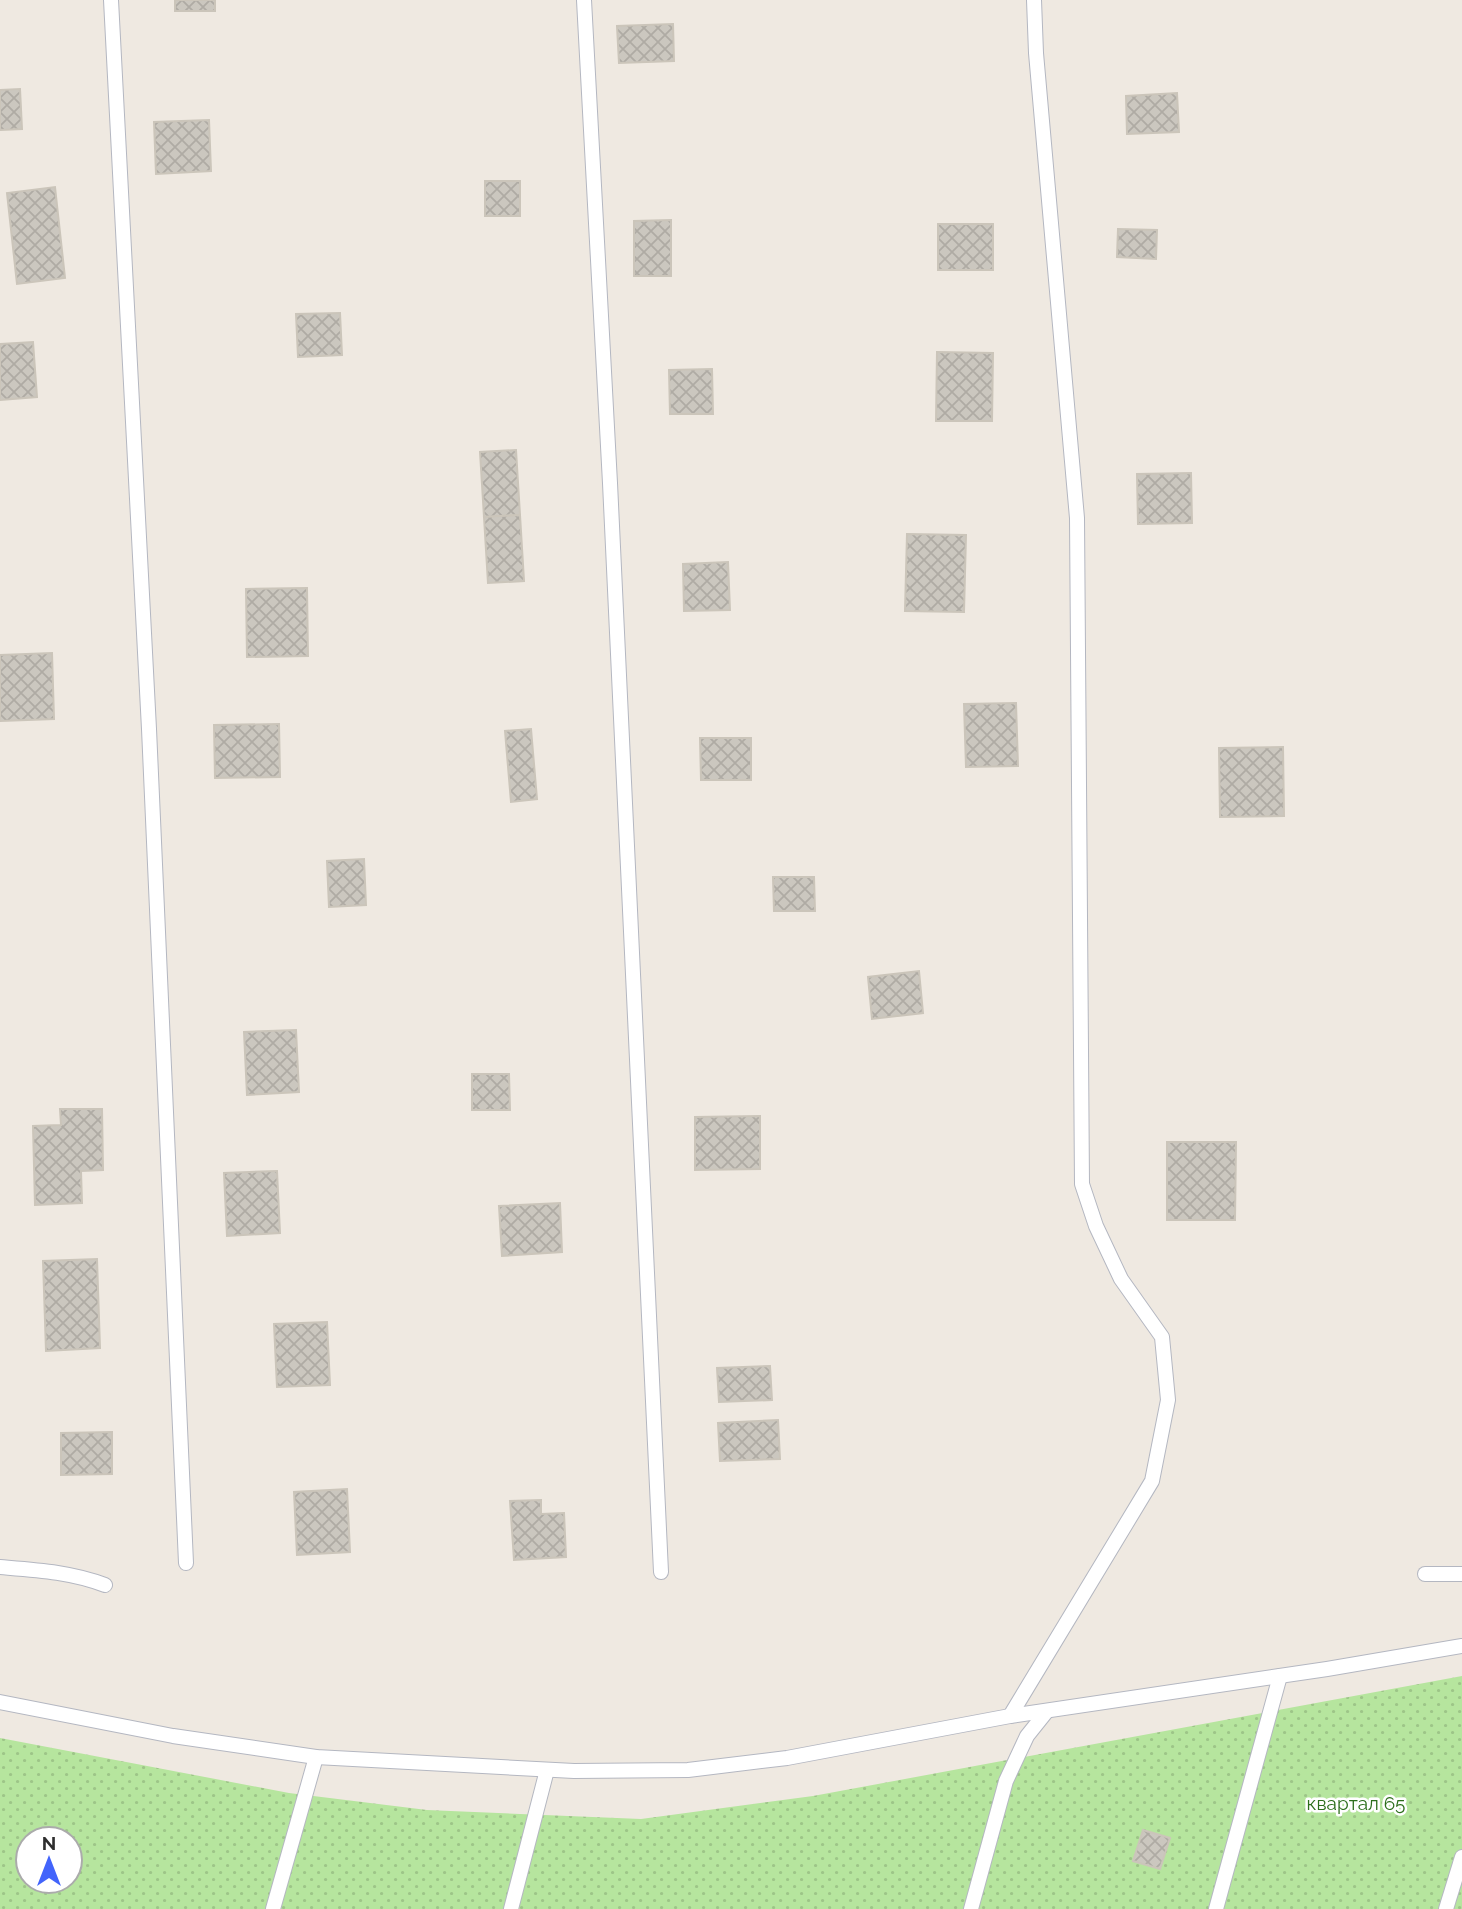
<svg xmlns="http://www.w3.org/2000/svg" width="1462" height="1909" font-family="Raleway,sans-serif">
<defs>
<pattern id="grass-dots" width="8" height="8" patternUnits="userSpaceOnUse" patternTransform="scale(1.75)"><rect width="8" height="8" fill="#b6e59e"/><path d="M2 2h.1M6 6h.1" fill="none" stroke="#9dc588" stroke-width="1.8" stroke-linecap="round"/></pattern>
<pattern id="building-cross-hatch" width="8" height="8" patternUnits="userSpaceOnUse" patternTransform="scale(1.75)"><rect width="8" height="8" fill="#cbc7bf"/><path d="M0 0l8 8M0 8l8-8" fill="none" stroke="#afaba4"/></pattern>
</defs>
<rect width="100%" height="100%" fill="#efe9e1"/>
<path fill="url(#grass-dots)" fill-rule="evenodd" d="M 1462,1676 L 1462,1909 L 0,1909 L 0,1738 L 289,1793 L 427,1810 L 641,1819 L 813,1796 ZM 28,1839 L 70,1839 L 70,1881 L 28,1881 Z"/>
<g fill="url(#building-cross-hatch)" stroke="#cbc5ba" stroke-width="2">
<rect x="175" y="0" width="40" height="11"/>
<path d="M 673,24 L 674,61 L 619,63 L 617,26 Z"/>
<path d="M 20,89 L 22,129 L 0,130 L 0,90 Z"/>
<path d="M 1177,93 L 1179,132 L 1127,134 L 1126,96 Z"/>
<path d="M 209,120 L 211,171 L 156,174 L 154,122 Z"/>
<rect x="485" y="181" width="35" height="35"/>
<path d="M 55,187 L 65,278 L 17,284 L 7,193 Z"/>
<path d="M 671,220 L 671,276 L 634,276 L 634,221 Z"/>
<rect x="938" y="224" width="55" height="46"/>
<path d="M 1118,229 L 1157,230 L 1156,259 L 1117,257 Z"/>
<path d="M 340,313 L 342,355 L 298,357 L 296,314 Z"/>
<path d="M 33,342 L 37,397 L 0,400 L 0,344 Z"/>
<path d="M 937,352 L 993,353 L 992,421 L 936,421 Z"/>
<path d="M 712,369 L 713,414 L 670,414 L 669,370 Z"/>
<path d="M 516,450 L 520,515 L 484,517 L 480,452 Z"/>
<path d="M 1191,473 L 1192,523 L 1138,524 L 1137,474 Z"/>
<path d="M 520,515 L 524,581 L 488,583 L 484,517 Z"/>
<path d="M 907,534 L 966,535 L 964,612 L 905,611 Z"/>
<path d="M 728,562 L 730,610 L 684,611 L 683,564 Z"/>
<path d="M 307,588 L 308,656 L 247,657 L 246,589 Z"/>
<path d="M 52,653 L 54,719 L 0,721 L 0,655 Z"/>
<path d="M 1016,703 L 1018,766 L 966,767 L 964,704 Z"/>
<path d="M 279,724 L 280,777 L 215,778 L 214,725 Z"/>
<path d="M 531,729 L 537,799 L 511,802 L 505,731 Z"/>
<path d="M 700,738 L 751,738 L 751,780 L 701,780 Z"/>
<path d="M 1283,747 L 1284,816 L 1220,817 L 1219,748 Z"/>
<path d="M 364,859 L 366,905 L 329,907 L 327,861 Z"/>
<path d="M 773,877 L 814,877 L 815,911 L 774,911 Z"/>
<path d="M 919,971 L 923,1013 L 872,1019 L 868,977 Z"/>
<path d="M 296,1030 L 299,1092 L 247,1095 L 244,1032 Z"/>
<path d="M 472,1074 L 509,1074 L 510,1110 L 472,1110 Z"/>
<path d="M 60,1109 L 102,1109 L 103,1170 L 81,1171 L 82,1203 L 35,1205 L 33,1126 L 61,1125 Z"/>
<path d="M 760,1116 L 760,1169 L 695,1170 L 695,1117 Z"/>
<path d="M 1167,1142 L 1236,1142 L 1235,1220 L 1167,1220 Z"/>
<path d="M 277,1171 L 280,1233 L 227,1236 L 224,1173 Z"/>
<path d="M 560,1203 L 562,1252 L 502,1256 L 499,1206 Z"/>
<path d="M 97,1259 L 100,1348 L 46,1351 L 43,1261 Z"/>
<path d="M 327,1322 L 330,1385 L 277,1387 L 274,1324 Z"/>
<path d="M 770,1366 L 772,1400 L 719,1402 L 717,1368 Z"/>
<path d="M 778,1420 L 780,1459 L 720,1461 L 718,1423 Z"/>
<path d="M 112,1432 L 112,1474 L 61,1475 L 61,1433 Z"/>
<path d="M 347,1489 L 350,1552 L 297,1555 L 294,1492 Z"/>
<path d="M 541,1500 L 541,1514 L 564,1513 L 566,1557 L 514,1560 L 510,1501 Z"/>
<path d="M 1143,1830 L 1170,1838 L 1160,1869 L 1133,1861 Z"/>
</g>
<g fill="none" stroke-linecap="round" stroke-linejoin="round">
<defs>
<g id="service">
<path d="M 111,0 L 149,729 L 186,1563"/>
<path d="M 584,0 L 610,483 L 661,1572"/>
<path d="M 0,1567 C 36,1570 71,1572 105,1585"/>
<path d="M 1425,1574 L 1462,1574"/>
<path d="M 0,1702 L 173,1736 L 316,1757 L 574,1771 L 688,1770 L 787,1758 L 1010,1716 L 1327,1669 L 1462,1646"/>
<path d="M 1010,1716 L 1152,1481 L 1168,1400 L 1162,1337 L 1121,1279 L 1096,1226 L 1082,1184 L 1077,518 L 1036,53 L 1034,0"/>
<path d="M 273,1909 L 316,1757"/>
<path d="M 511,1909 L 547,1770"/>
<path d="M 971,1909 L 1006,1781 L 1027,1736 L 1047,1711"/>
<path d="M 1216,1909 L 1280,1676"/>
<path d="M 1446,1909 L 1462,1857"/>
</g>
</defs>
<use href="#service" stroke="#b4b7c1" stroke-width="16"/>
<use href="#service" stroke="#fff" stroke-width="14"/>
</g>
<g text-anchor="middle" stroke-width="5" stroke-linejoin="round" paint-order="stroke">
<g font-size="19" fill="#2c6e1b" stroke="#fff">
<text x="1356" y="1810">квартал 65</text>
</g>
</g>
<g transform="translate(49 1860)"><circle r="33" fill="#ffffff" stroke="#ababab" stroke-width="2"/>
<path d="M0-5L12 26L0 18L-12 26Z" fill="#4264fb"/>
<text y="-10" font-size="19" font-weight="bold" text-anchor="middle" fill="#2e2e2e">N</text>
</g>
</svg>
